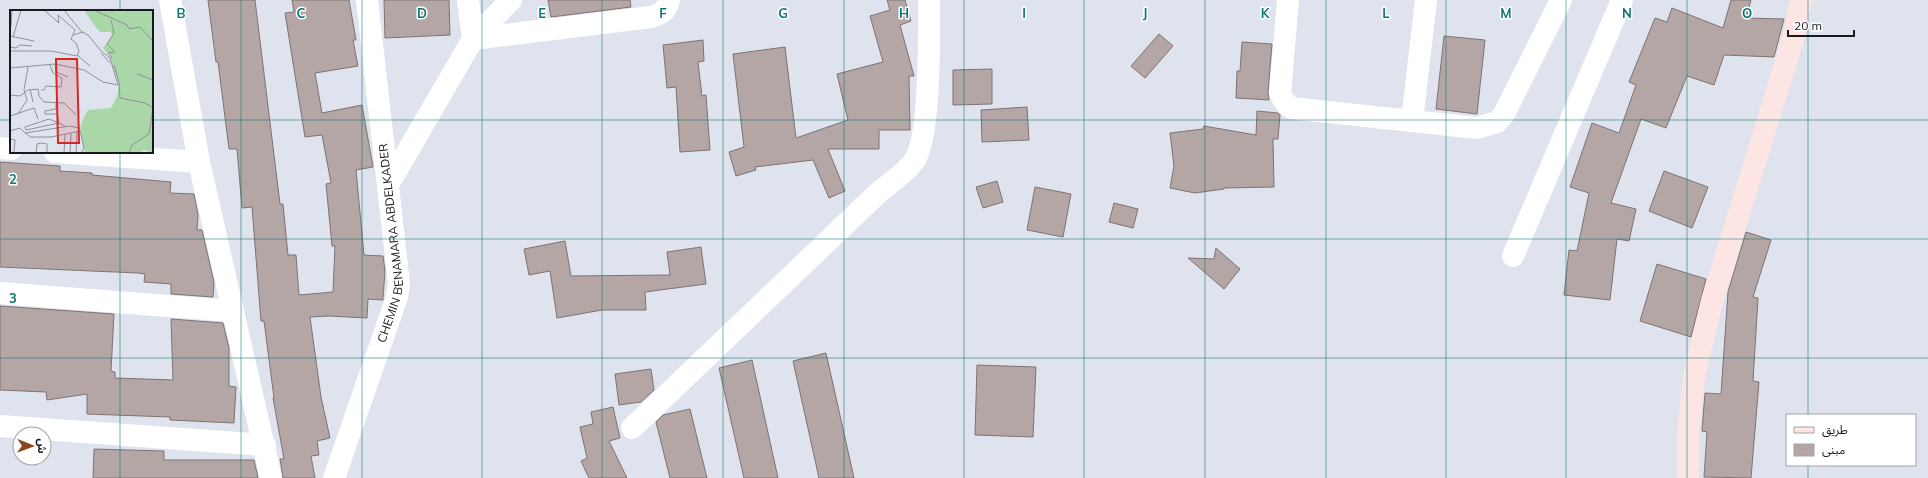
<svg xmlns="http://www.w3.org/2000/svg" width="1928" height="478" font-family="Mulish,'Noto Sans Arabic',sans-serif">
<rect width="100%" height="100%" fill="#dee3ee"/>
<g fill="#b3a6a5" stroke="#7f7372">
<path d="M 208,0 L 255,0 L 280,204 L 283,204 L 288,255 L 296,255 L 299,295 L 333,292 L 335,246 L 332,246 L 326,184 L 331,183 L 322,135 L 305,137 L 285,13 L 294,12 L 292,0 L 349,0 L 356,40 L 353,40 L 358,66 L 315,73 L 322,113 L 362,105 L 373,167 L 356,170 L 364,255 L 383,256 L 385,271 L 383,298 L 383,300 L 368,299 L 367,318 L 329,316 L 310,317 L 321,397 L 330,438 L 317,441 L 319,455 L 311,456 L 315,478 L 283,478 L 280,459 L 284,459 L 273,398 L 274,398 L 264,321 L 261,321 L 252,207 L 242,208 L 237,149 L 229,149 L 218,62 L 216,62 Z"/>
<path d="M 384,0 L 449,0 L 450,35 L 385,38 Z"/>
<path d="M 548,0 L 630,0 L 631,7 L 551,17 Z"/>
<path d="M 887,0 L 905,0 L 911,21 L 900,25 L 914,76 L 909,76 L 910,130 L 879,130 L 879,149 L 828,149 L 845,191 L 829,198 L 813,160 L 755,167 L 756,170 L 736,176 L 729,152 L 744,147 L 733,54 L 785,47 L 796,138 L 848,120 L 837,74 L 883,62 L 870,16 L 890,10 Z"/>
<path d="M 1731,0 L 1751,0 L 1746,18 L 1784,19 L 1774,57 L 1724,55 L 1714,85 L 1687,76 L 1666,128 L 1641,119 L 1611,203 L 1636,209 L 1629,241 L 1617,239 L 1610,300 L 1564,295 L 1569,250 L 1577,251 L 1589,193 L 1570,187 L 1592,123 L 1619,133 L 1636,85 L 1629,82 L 1655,18 L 1667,22 L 1672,8 L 1723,28 Z"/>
<path d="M 1159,34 L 1173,46 L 1145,78 L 1131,66 Z"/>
<path d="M 1444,36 L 1485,40 L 1477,114 L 1436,109 Z"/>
<path d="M 703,40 L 704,61 L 698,62 L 702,96 L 706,95 L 710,150 L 680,152 L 676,87 L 667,88 L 663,45 Z"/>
<path d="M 1242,42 L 1272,44 L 1268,92 L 1269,100 L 1236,98 L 1237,71 L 1240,71 Z"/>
<path d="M 992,69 L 992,104 L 953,105 L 953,70 Z"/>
<path d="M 1027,107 L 1029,140 L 982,142 L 981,110 Z"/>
<path d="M 1257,111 L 1278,113 L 1280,115 L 1278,139 L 1273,139 L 1274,187 L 1224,188 L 1224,189 L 1195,193 L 1170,188 L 1174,166 L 1170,133 L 1203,129 L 1204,126 L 1256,135 Z"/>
<path d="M 0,162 L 60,166 L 60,171 L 92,173 L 92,175 L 171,182 L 170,193 L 194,194 L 198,215 L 197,230 L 202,230 L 214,282 L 213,297 L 171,294 L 171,284 L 144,282 L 145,274 L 138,273 L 0,267 Z"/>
<path d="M 1664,171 L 1708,187 L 1692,228 L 1649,211 Z"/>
<path d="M 997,181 L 1003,202 L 983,208 L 976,187 Z"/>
<path d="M 1035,187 L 1071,194 L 1063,237 L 1027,230 Z"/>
<path d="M 1114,203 L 1138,209 L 1133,228 L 1109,222 Z"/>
<path d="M 1746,232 L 1771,240 L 1753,297 L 1758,298 L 1753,381 L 1759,382 L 1751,478 L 1704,477 L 1707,432 L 1702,431 L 1705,393 L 1721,394 L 1728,292 Z"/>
<path d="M 565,241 L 571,276 L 670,275 L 667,252 L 701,247 L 706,284 L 645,292 L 646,310 L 602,310 L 557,318 L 550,271 L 529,275 L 524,249 Z"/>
<path d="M 1216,248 L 1240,269 L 1224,289 L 1188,258 L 1214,259 Z"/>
<path d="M 1657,264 L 1706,279 L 1691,337 L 1640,321 Z"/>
<path d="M 0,306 L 114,314 L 111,371 L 115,372 L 115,378 L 173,380 L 171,319 L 223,323 L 229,348 L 229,386 L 236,387 L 234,423 L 170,420 L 170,417 L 87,414 L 87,394 L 47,400 L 46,392 L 0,390 Z"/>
<path d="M 826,353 L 854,478 L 819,478 L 793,361 Z"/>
<path d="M 752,360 L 778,478 L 744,478 L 719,368 Z"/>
<path d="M 977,365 L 1036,367 L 1033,437 L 975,435 Z"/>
<path d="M 651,369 L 654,390 L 641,402 L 619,405 L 615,374 Z"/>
<path d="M 613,407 L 620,438 L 609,441 L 627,478 L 589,478 L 581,461 L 587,458 L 580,427 L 593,424 L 591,412 Z"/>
<path d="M 690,409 L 707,478 L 670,478 L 656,422 L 663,415 Z"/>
<path d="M 94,449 L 164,451 L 164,460 L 254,460 L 258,478 L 93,478 Z"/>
</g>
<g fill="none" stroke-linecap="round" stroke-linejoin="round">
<g stroke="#fff" stroke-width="22">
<path d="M 170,0 L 199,162 L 271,478"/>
<path d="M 1288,0 L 1280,93 L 1284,101 L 1291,108 L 1477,128 L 1497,122 L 1504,114 L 1561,0"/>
<path d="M 473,39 L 651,17 C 661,14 667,11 669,0"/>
<path d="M 473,39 L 511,0"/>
<path d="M 1412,121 L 1426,0"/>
<path d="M 0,148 L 11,149"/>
<path d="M 55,152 L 199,162"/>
<path d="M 388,185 L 473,39 L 468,0"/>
<path d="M 1513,256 L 1622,0"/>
<path d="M 0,293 L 232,311"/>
<path d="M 0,426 L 265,445"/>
<path d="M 632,428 L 877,194 C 888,184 906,173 914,161 C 931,138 929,32 929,0"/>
<path id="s1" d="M 334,478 L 397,297 L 399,284 L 367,0"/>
</g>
<path stroke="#fde5e3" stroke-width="22" d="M 1688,478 L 1688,433 L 1694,376 L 1712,301 L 1793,39 L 1801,0"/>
</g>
<path fill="none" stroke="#0f766e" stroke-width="1" stroke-opacity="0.55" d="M 120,0 L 120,11M 241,0 L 241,478M 362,0 L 362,478M 482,0 L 482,478M 602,0 L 602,478M 723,0 L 723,478M 844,0 L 844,478M 964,0 L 964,478M 1084,0 L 1084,478M 1205,0 L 1205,478M 1326,0 L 1326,478M 1446,0 L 1446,478M 1566,0 L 1566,478M 1687,0 L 1687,478M 1808,0 L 1808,415M 0,120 L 11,120M 152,120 L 1928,120M 120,152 L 120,478M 0,239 L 1928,239M 0,358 L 1928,358M 1808,465 L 1808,478"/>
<g text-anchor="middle" stroke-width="3" stroke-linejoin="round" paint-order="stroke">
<g font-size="12" fill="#17191d" stroke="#fff">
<text dy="4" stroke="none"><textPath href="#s1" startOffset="245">CHEMIN BENAMARA ABDELKADER</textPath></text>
</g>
</g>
<g transform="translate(10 10)">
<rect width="143" height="143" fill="#dee3ee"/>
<path d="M 74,0 L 143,0 L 143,143 L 134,140 L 129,143 L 75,143 L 70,118 L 74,107 L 78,100 L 101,98 L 107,87 L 109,74 L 99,45 L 93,38 L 102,26 L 101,22 L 91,22 L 87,19 Z" fill="#aad7a8"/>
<path fill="none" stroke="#8e929a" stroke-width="1" d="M 34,0 L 49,13 L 48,5 L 65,20 L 63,25 L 73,22M 84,0 L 117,15 L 119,19 L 130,17 L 143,31M 101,10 L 104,23 L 97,34 L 105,42 L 98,43 L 102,48M 1,17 L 2,0M 0,26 L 24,31M 3,27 L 11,0M 0,37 L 6,38 L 10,35 L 22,36M 0,41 L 41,41 L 67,46 L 69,41 L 66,33 L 61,29 L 63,25M 91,43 L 100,53M 67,45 L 80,56M 45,54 L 46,62 L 58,67M 104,55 L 109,72 L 110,88 L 135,93 L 143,98M 0,58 L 45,54 L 74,60 L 93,72 L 108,75 L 100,48 L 91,41 L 79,26 L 71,21 L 54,0M 127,64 L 143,70M 20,79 L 23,92M 31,80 L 34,80 L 36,76 L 51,77 L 52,68 L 43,63 L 40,55M 0,85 L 10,86 L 18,80 L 28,79 L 29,86 L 34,92 L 54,93 L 66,105M 8,104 L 17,90 L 14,80 L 18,57M 35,104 L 47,104 L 49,112M 35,104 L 35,101 L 46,99 L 46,93M 0,106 L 24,98 L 28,109M 16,120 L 49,113 L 55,116M 16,120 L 15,117 L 39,109 L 49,113M 0,121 L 10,118 L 15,123M 70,121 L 41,127 L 21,127 L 15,123 L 60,116 L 69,118 L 69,119 L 70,121 L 72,129 L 74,138 L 71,143M 0,129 L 5,130 L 4,142M 2,143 L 34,143M 26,143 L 27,134 L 32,133 L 37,134 L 37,143M 54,143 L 55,124M 60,143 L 61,123M 66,143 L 67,121M 119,143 L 122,135 L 139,124 L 143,98"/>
<path fill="#d62828" fill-opacity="0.15" stroke="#d62828" stroke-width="2" d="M 46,49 L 67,49 L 69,133 L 48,133 Z"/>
<rect width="143" height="143" fill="none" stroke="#17191d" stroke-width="2"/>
</g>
<g font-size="13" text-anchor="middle" font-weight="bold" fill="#0f766e" stroke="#fff" stroke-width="3" stroke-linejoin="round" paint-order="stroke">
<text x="181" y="18">B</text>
<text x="301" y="18">C</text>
<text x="422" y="18">D</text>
<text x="542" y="18">E</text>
<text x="663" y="18">F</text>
<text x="783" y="18">G</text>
<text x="904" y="18">H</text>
<text x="1024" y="18">I</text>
<text x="1145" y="18">J</text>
<text x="1265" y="18">K</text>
<text x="1386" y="18">L</text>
<text x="1506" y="18">M</text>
<text x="1627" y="18">N</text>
<text x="1747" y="18">O</text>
<text x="13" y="184">2</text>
<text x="13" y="303">3</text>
</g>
<rect x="1786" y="414" width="130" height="52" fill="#ffffff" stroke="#a2a3a5"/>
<rect x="1794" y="427" width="20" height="6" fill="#fde5e3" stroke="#a2a3a5"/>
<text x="1822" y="434" font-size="12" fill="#17191d">طريق</text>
<rect x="1794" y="444" width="20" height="12" fill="#b3a6a5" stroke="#a2a3a5"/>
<text x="1822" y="454" font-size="12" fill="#17191d">مبنى</text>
<g transform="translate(32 446) rotate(91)"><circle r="19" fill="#ffffff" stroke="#a2a3a5"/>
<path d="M0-3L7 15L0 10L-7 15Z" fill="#8b471b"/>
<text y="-6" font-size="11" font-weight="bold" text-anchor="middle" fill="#17191d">ش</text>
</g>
<path d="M1788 30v6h66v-6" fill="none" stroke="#17191d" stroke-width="2"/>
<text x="1794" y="30" font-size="12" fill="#17191d" stroke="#ffffff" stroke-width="3" paint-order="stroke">20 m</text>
</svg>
